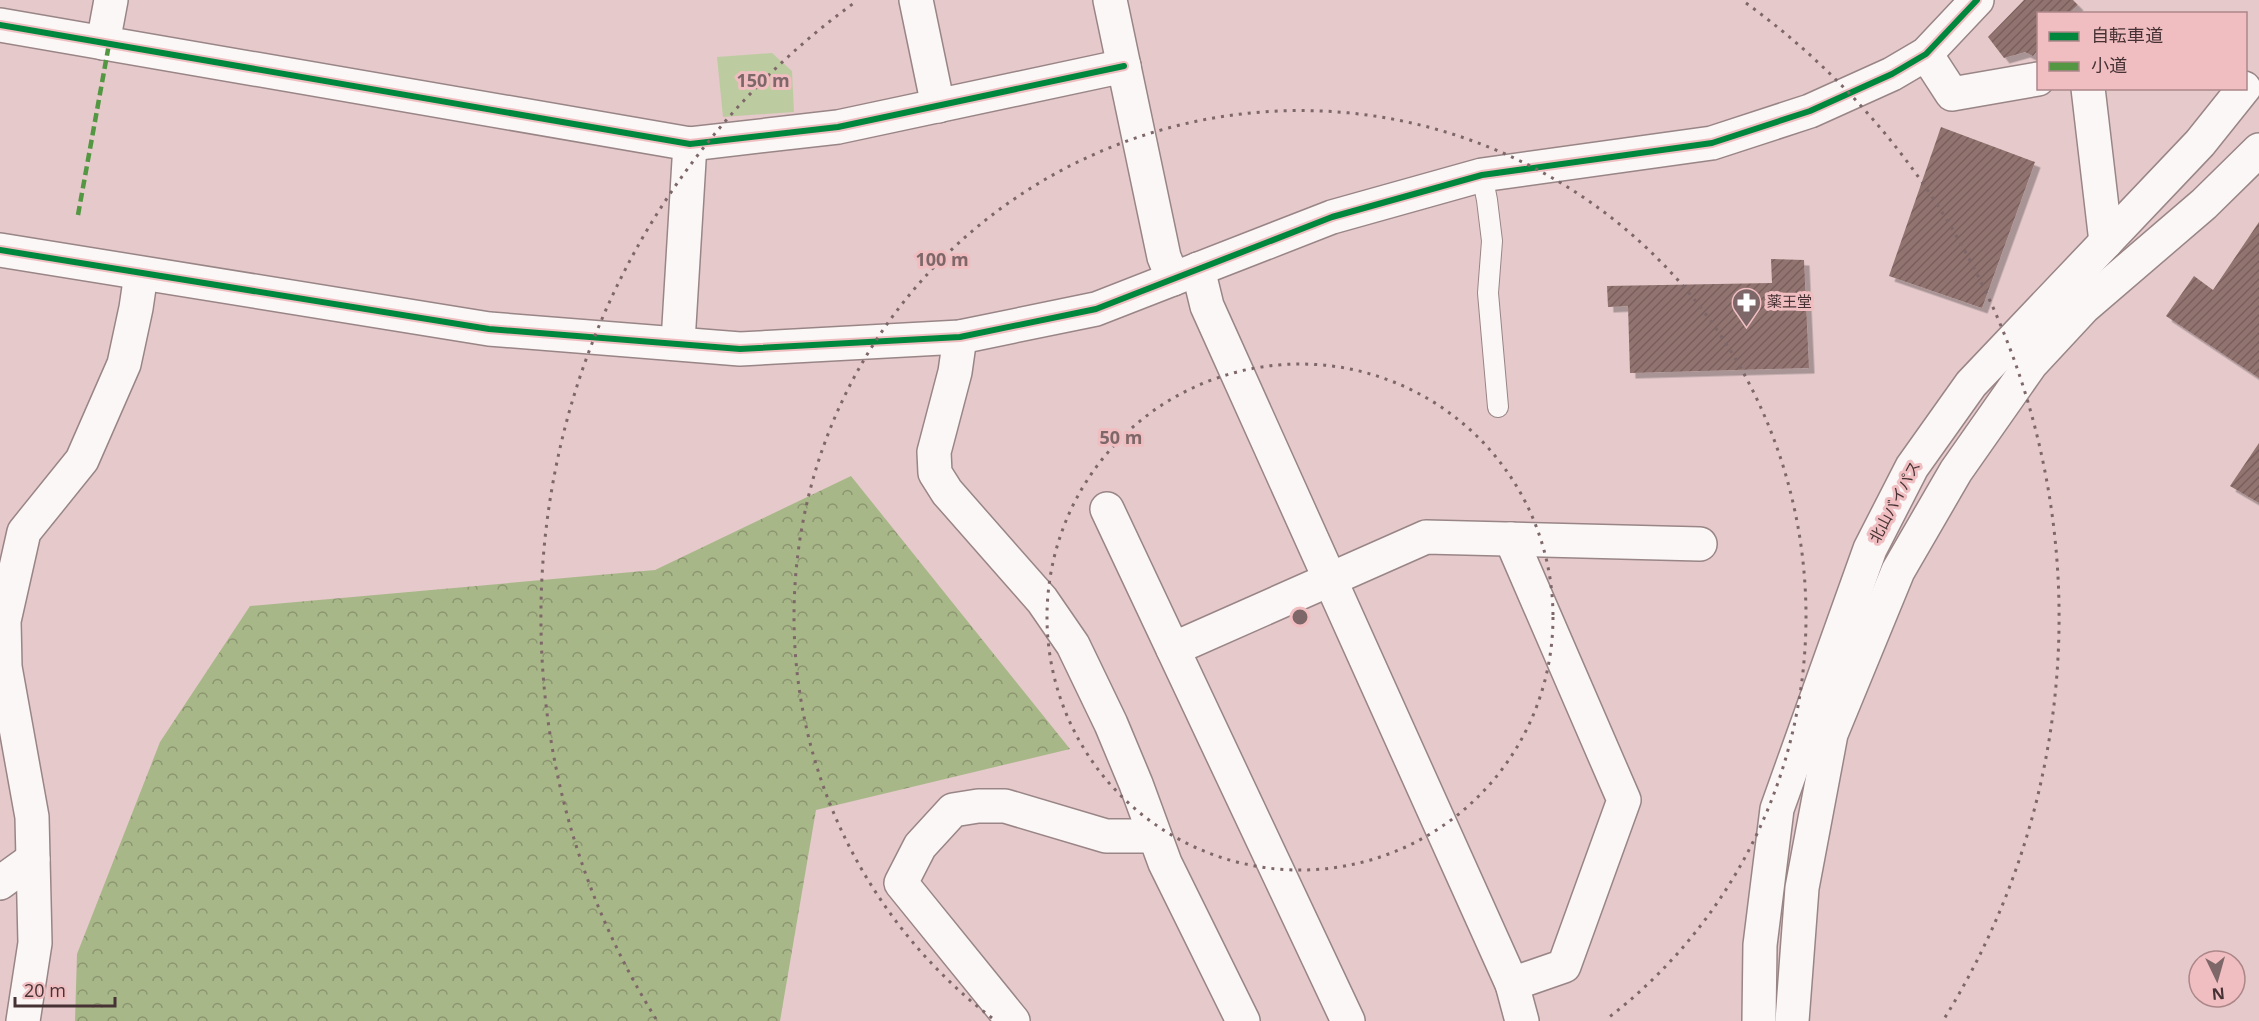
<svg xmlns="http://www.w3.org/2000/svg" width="2259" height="1021" font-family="'Open Sans','Noto Sans JP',sans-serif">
<defs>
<pattern id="forest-crowns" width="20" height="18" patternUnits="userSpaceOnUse" patternTransform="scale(1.5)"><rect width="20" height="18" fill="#a8b788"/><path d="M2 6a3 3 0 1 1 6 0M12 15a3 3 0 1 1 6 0" fill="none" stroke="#8b9570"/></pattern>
<pattern id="building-hatch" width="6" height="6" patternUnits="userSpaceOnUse" patternTransform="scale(1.5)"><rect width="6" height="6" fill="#917370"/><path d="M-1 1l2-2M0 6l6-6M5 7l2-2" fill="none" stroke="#785f5d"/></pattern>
<filter id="shadow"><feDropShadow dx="5.5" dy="5.5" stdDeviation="0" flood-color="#0004"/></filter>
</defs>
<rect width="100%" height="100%" fill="#e5c9cb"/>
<path fill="url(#forest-crowns)" d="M 851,476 L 1070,749 L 816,810 L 780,1021 L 75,1021 L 77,954 L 160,742 L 250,606 L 655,570 Z"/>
<path fill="#bdcca0" d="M 772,53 L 792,71 L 794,112 L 723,117 L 717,57 Z"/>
<g fill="url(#building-hatch)" filter="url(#shadow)">
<path d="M 2024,0 L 2073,0 L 2078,5 L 2071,11 L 2072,14 L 2038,14 L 2038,50 L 2033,56 L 2025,52 L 2004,58 L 1988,37 Z"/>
<path d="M 1941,127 L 2035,162 L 1982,308 L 1889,276 Z"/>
<path d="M 2259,222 L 2259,378 L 2166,316 L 2194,276 L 2213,290 Z"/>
<path d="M 1771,259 L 1804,260 L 1809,368 L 1630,373 L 1628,306 L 1608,307 L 1607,286 L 1772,283 Z"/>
<path d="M 2259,443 L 2259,503 L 2230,486 Z"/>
</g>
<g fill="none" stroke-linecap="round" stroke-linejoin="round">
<defs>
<path id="service" d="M 1482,175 L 1487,200 L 1492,241 L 1488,293 L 1498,407"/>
<g id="minor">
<path d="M 916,0 L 938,106"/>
<path d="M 1110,0 L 1164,257 L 1173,279"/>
<path d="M 0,25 L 690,144 L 838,127 L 1124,66"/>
<path d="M 103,43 L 111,0"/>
<path d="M 1926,54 L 1952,94 L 2038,79"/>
<path d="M 2088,88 L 2106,242"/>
<path d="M 1198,269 L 1207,306 L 1512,984 L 1522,1021"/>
<path d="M 960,337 L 955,372 L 934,452 L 935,473 L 947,492 L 1042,600 L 1073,645 L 1111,724 L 1136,784 L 1165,863 L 1243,1021"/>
<path d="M 678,342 L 690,144"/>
<path d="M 1107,509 L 1348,1021"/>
<path d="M 1511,539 L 1624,800 L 1564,966 L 1512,984"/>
<path d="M 1173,649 L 1426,537 L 1700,544"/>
<path d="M 0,883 L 33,859"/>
<path d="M 23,1021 L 35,943 L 32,817 L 5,667 L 4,621 L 24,532 L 82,460 L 124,364 L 136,308 L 141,274"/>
<path d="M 1013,1021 L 901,883 L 920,846 L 953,810 L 978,806 L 1005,806 L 1106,836 L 1154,836"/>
</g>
<path id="tertiary" d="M 0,250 L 489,329 L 740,349 L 960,337 L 1096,309 L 1332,217 L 1482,175 L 1712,143 L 1810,111 L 1892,74 L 1926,54 L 1977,0"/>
<g id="trunk">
<path d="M 1759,1021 L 1760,945 L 1777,809 L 1870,549 L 1912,467 L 1971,384 L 2200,143 L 2244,88"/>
<path d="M 1792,1021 L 1802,888 L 1831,734 L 1898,571 L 1956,471 L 2031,364 L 2084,307 L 2204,204 L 2259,150"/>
</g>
</defs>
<use href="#service" stroke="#998586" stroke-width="22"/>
<use href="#minor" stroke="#998586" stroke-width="36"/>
<use href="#tertiary" stroke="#998586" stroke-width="36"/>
<use href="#trunk" stroke="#998586" stroke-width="36"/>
<use href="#service" stroke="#fbf7f7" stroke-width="20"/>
<use href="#minor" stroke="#fbf7f7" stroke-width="33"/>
<use href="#tertiary" stroke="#fbf7f7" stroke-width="33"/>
<use href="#trunk" stroke="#fbf7f7" stroke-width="33"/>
<path stroke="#549742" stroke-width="4.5" stroke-dasharray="9 4.5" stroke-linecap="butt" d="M 78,215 L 109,44"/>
<defs>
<g id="cycleway">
<path d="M 0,25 L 690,144 L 838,127 L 1124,66"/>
<path d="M 0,250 L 489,329 L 740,349 L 960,337 L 1096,309 L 1332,217 L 1482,175 L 1712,143 L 1810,111 L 1892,74 L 1926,54 L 1977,0"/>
</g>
</defs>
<use href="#cycleway" stroke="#f0bec1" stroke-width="10"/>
<use href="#cycleway" stroke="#00873e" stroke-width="6"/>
</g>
<g fill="none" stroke="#7e6769" stroke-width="3" stroke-dasharray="3 6">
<circle cx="1300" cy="617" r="253"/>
<path d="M992 1018A506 506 0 1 1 1608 1018"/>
<path d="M656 1019A759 759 0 0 1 854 3M1746 3A759 759 0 0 1 1944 1019"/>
</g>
<defs>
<symbol id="pharmacy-pin" viewBox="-11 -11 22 30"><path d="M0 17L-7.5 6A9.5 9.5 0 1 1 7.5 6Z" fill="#7e6769" stroke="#f0bec1"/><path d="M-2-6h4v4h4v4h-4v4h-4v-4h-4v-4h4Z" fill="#fff"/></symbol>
</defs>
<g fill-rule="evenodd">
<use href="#pharmacy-pin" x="1730" y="286" width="33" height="45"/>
</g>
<g text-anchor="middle" stroke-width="6" stroke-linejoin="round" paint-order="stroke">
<g font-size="15" fill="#463234" stroke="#f0bec1" text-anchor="start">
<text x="1767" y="307">薬王堂</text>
</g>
<g font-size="15" fill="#463234" stroke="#f0bec1">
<text transform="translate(1895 502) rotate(-62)" y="5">北山バイパス</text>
</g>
</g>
<circle cx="1300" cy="617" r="9" fill="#7e6769" stroke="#f0bec1" stroke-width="3"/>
<g font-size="18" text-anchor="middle" font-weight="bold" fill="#7e6769" stroke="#f0bec1" stroke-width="6" stroke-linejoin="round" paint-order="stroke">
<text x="763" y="87">150 m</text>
<text x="942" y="266">100 m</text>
<text x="1121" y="444">50 m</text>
</g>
<rect x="2037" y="12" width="210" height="78" fill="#f0bec1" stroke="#ac8689" stroke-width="1.5"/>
<rect x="2049" y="32" width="30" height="9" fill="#00873e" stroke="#ac8689" stroke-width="1.5"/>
<text x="2091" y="42" font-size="18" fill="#463234">自転車道</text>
<rect x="2049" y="62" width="30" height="9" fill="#549742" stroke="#ac8689" stroke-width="1.5"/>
<text x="2091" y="72" font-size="18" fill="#463234">小道</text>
<g transform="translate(2217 979) rotate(175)"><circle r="28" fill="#f0bec1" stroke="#ac8689" stroke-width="1.5"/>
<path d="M0-4.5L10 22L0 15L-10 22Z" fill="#7e6769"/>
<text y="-9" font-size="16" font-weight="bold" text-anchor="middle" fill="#463234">N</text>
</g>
<path d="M15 997v9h100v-9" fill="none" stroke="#463234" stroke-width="3"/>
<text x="24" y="997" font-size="18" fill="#463234" stroke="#f0bec1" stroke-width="4.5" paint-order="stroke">20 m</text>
</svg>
